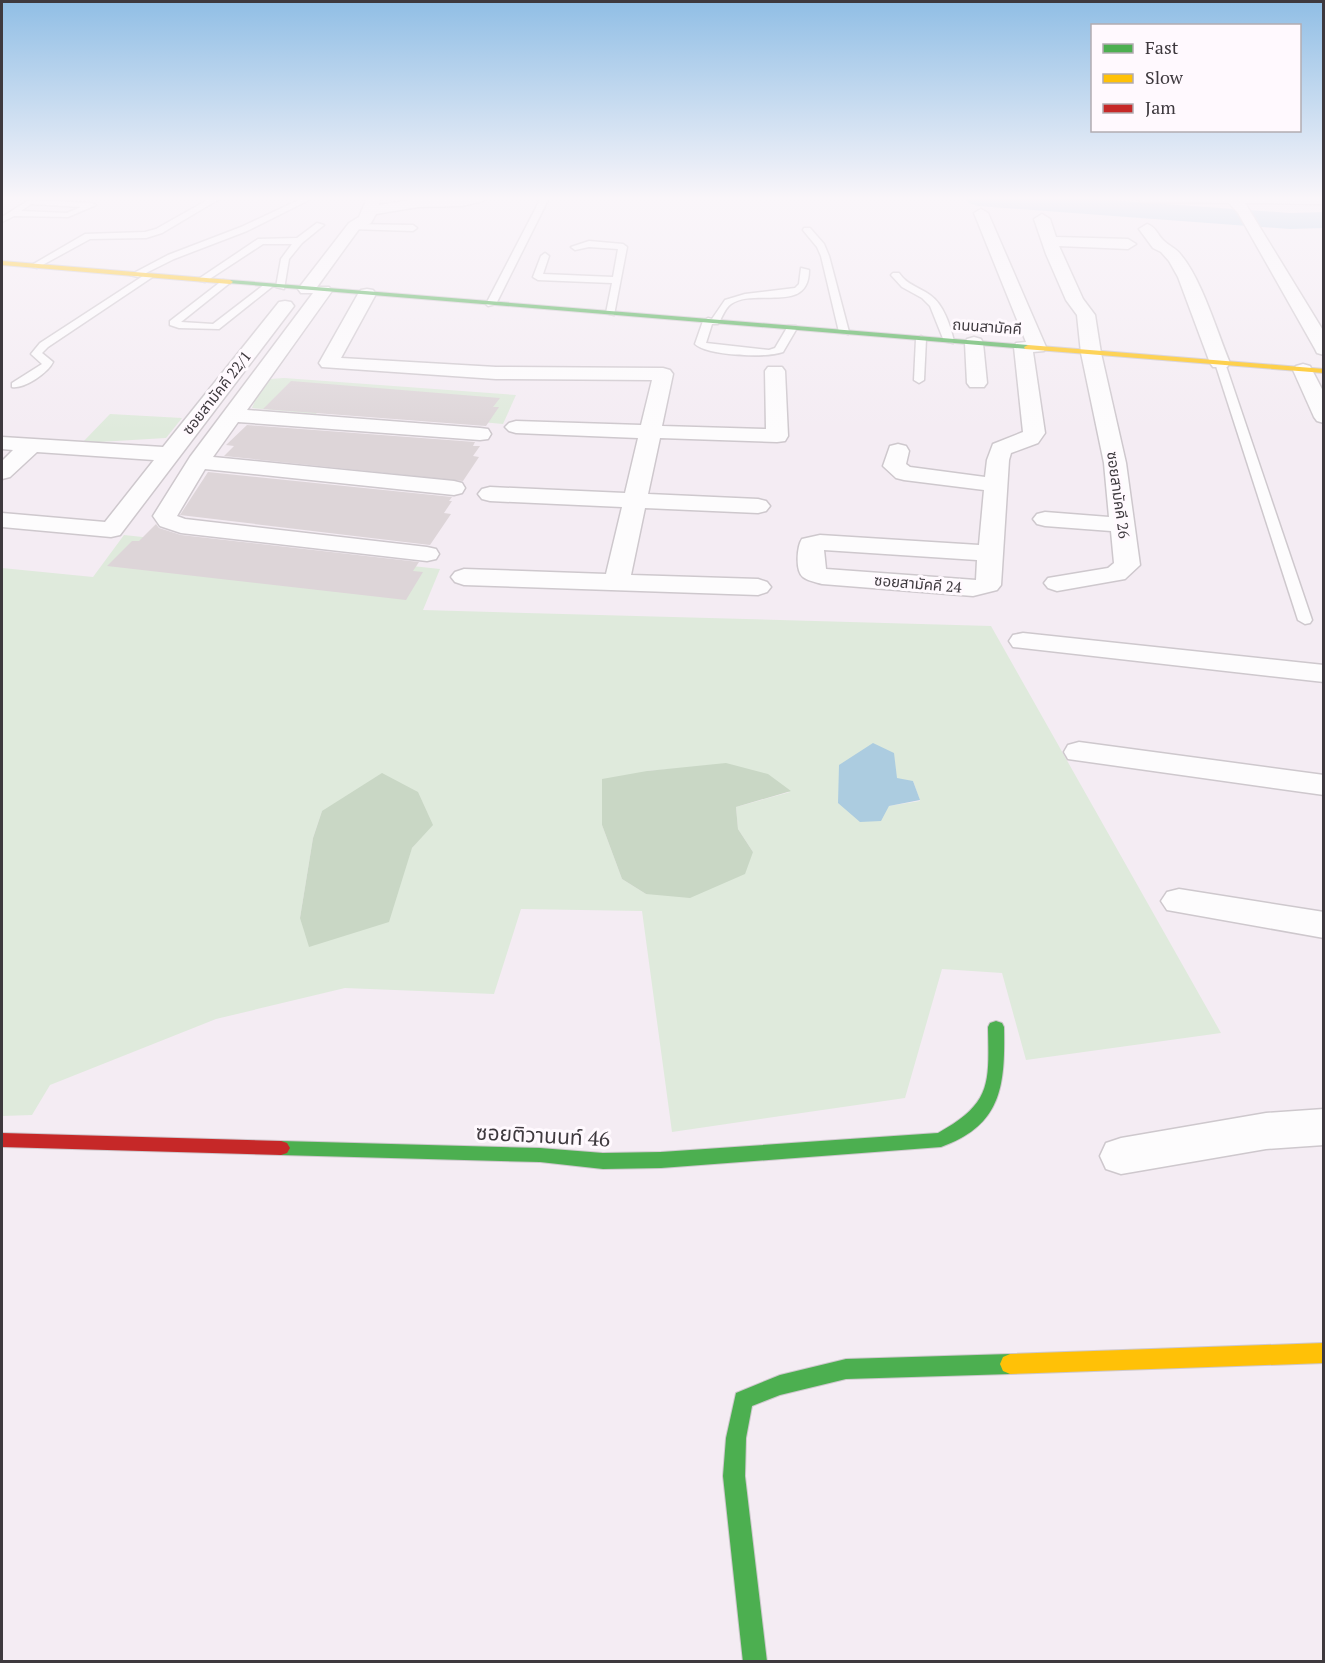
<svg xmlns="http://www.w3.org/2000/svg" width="1325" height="1663" font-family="'PT Serif','Noto Sans Thai',serif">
<rect width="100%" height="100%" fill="#f4ecf3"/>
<g fill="#dfeadc" fill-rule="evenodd">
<path d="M 284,378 L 516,395 L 503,424 L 321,407 L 316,414 L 252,408 L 257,396 L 270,379 Z"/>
<path d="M 110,414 L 182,418 L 166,438 L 82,443 Z"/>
<path d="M 124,535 L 440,569 L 423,610 L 991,626 L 1221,1033 L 1026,1060 L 1002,973 L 942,969 L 905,1098 L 672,1132 L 642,911 L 521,909 L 494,994 L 345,988 L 216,1019 L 50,1085 L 32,1115 L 2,1116 L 2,568 L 93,577 ZM 684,768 L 790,792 L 736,807 L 738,829 L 753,852 L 646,894 L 622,879 L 602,825 L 647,771 ZM 913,781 L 920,801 L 888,806 ZM 322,811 L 432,824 L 412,848 L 300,918 L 313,838 Z"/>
</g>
<g fill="#c9d7c5">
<path d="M 726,763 L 768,774 L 791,791 L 736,807 L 738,829 L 753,852 L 745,874 L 690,898 L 646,894 L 622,879 L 602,825 L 602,779 L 647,771 Z"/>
<path d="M 382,773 L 418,792 L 433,825 L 412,848 L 389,922 L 309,947 L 300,918 L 313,838 L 322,811 Z"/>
</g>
<path fill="#accce0" d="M 873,743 L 894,753 L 897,778 L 913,781 L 920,800 L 889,806 L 881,821 L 860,822 L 838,803 L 839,765 Z"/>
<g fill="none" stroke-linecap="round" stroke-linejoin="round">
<path fill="#accce0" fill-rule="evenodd" d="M 965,198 L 1083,198 L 1290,213 L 1324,212 L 1324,228 L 1290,229 L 978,206 L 969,203 Z"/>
</g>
<g fill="#ddd5d8">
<path d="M 291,381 L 500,398 L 493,407 L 499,407 L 486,426 L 263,409 Z"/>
<path d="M 247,425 L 475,442 L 473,446 L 480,446 L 473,456 L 479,457 L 463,481 L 224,456 L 234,446 L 226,445 Z"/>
<path d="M 208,472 L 452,497 L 449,501 L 452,501 L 444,513 L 451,514 L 430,545 L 180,515 Z"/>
<path d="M 156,524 L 159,528 L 181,535 L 419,562 L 413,571 L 423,572 L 406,600 L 107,566 L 132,541 L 139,541 Z"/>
</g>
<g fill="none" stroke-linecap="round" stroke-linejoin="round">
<defs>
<g id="lane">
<path d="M 211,198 L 221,198 L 162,233 L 146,238 L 90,239 L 37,268 L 30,266 L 85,234 L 145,232 L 156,229 Z"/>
<path d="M 303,198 L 313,198 L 247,231 L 174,259 L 138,277 L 130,275 L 168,255 L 241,227 Z"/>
<path d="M 541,198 L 549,198 L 496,304 L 488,306 L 486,304 Z"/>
<path d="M 29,200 L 92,203 L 96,205 L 68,217 L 14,216 L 2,222 L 2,217 ZM 31,204 L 81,207 L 67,213 L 21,211 Z"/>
<path d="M 317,223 L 324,225 L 302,243 L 289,259 L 284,289 L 276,287 L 281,259 L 292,244 L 263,244 L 205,282 L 197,280 L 258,239 L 297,238 Z"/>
<path d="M 353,224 L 413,225 L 417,228 L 413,231 L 350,229 L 349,227 Z"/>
<path d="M 804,228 L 810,228 L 824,244 L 829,256 L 849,332 L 848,334 L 839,332 L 821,256 L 817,247 L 803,230 Z"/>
<path d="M 589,241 L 623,244 L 627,247 L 614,315 L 606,313 L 612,283 L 538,280 L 533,277 L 541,256 L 545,253 L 549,256 L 543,274 L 613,277 L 618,249 L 589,247 L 575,250 L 571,247 Z"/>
<path d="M 801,268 L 809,270 C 809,315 755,287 731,304 C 725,308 722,318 718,324 L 712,324 L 706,343 L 769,350 L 775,348 L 788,326 L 796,326 L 797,328 L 783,352 C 766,358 708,356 695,344 L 703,321 L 708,318 L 712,319 L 725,300 L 745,294 L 795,288 L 799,284 Z"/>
<path d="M 893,273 L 899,273 C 907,285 919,287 930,295 C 944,305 950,325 954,341 L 953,343 L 944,341 L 930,306 L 922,298 L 902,287 L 891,275 Z"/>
<path d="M 146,274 L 154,276 L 48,347 L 42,353 L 53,362 C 48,373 24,389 12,387 L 12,383 L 42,364 L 31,354 L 40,343 Z"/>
<path d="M 223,280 L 231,282 L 181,322 L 213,324 L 265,284 L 273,286 L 219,329 L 179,328 L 170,325 L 170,321 Z"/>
<path d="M 921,336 L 926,339 L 924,380 L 919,383 L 914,380 L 916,339 Z"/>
<path d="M 1220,360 L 1225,363 L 1312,620 L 1310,623 L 1305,624 L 1298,620 L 1215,363 Z"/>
</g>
<g id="street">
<path d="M 367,198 L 381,198 L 379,205 L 418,199 L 485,198 L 483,201 L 462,206 L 418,207 L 376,214 L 371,223 L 359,229 L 317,287 L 329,287 L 332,291 L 247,410 L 480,428 L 488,429 L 491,434 L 488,439 L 480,440 L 238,422 L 213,457 L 454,481 L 462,483 L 465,488 L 462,493 L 454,495 L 205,469 L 177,516 L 185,519 L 427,547 L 436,549 L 439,554 L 436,559 L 427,561 L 181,533 L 160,526 L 153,516 L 190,457 L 313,293 L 301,293 L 298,289 L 349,223 L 359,217 Z"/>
<path d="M 1135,198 L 1324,198 L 1324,204 L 1245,203 L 1324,332 L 1324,355 L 1317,353 L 1315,349 L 1238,213 L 1229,203 L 1142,202 Z"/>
<path d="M 981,209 L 988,213 L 1046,347 L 1044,351 L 1033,352 L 1045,433 L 1038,443 L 1011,453 L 1009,460 L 1001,585 L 997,590 L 973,596 L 822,584 C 816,582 808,581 803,577 C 795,571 797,546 802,539 L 820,535 L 979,545 L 984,490 L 904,480 L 896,478 L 883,466 L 890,446 L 898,444 L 906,446 L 909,451 L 906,464 L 910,467 L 985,477 L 987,460 L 993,444 L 1023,432 L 1014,347 L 1016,343 L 1026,342 L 974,213 ZM 824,550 L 977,560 L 976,580 L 826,569 Z"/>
<path d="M 1042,214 L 1050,219 L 1056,237 L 1128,239 L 1136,244 L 1128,249 L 1059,246 L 1083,299 L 1095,315 L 1101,353 L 1126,463 L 1140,565 L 1125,579 L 1057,591 L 1048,588 L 1044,583 L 1048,578 L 1108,568 L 1114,563 L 1111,531 L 1045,526 L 1037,524 L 1033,519 L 1037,514 L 1045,512 L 1109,517 L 1104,463 L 1081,353 L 1077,315 L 1066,300 L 1046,254 L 1034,219 Z"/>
<path d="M 1147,224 C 1156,227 1157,234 1163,240 C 1169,246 1176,248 1181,255 C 1202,280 1217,332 1230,363 L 1227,367 L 1213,367 L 1210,363 L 1178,277 L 1169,261 L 1161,252 L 1153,248 L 1139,229 Z"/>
<path d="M 367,289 L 373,290 L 376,294 L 341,358 L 496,367 L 663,368 L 670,370 L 673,374 L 662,426 L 766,429 L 765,371 L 768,367 L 782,367 L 785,371 L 788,436 L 785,441 L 777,442 L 660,438 L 648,494 L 758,499 L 766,501 L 770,506 L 766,511 L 758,513 L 645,508 L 631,575 L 758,579 L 767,582 L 771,587 L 767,592 L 758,595 L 464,585 L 455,582 L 451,577 L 455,572 L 464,569 L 606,574 L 622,507 L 490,501 L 482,499 L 478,494 L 482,489 L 490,487 L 625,493 L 638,438 L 516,433 L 509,431 L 505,427 L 509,423 L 516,421 L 641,425 L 652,380 L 496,379 L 322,367 L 319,363 L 358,294 L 361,290 Z"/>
<path d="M 285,301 L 291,302 L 294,306 L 291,310 L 120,535 L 111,537 L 2,527 L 2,513 L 105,522 L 154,460 L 37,452 L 10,477 L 2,479 L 2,461 L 13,450 L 2,449 L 2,437 L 163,447 L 279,302 Z"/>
<path d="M 974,337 L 981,339 L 983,343 L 987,383 L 984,387 L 970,387 L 967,383 L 965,343 L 967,339 Z"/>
<path d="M 1303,364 L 1310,366 L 1324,393 L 1324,423 L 1317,421 L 1314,417 L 1293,370 L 1296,366 Z"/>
<path d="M 1023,633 L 1324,665 L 1324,682 L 1013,647 L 1009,641 L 1013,635 Z"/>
<path d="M 1079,742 L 1324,775 L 1324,795 L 1068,759 L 1064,752 L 1068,745 Z"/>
<path d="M 1179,889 L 1324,912 L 1324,938 L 1167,910 L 1161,901 L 1167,892 Z"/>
<path d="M 1324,1109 L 1324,1145 L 1266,1149 L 1121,1174 L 1106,1169 L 1100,1156 L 1106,1143 L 1121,1138 L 1266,1113 Z"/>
</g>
<g id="fast">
<path d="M 230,280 L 1028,345 L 1032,347 L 1028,349 L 228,283 Z"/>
<path d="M 996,1021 L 1002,1023 L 1004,1027 C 1005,1084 1003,1125 941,1147 L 661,1168 L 603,1169 L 540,1162 L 281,1155 L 275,1153 L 272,1148 L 275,1143 L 281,1141 L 540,1148 L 603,1153 L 661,1152 L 938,1133 C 992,1103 989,1084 988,1027 L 990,1023 Z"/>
<path d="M 1010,1354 L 1017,1357 L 1020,1364 L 1017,1371 L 1010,1374 L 846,1379 L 780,1395 L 752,1406 L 746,1438 L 745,1476 L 767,1662 L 743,1662 L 723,1476 L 726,1438 L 736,1393 L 780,1375 L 846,1359 Z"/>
</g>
<g id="slow">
<path d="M 2,261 L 230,280 L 233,282 L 230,284 L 2,265 Z"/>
<path d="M 1028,345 L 1324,369 L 1324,373 L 1025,349 L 1024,347 Z"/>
<path d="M 1324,1343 L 1324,1363 L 1010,1374 L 1003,1371 L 1000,1364 L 1003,1357 L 1010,1354 Z"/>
</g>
<path id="jam" d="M 2,1133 L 281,1141 L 287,1143 L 290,1148 L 287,1153 L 281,1155 L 2,1147 Z"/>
</defs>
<use href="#lane" stroke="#cec8cd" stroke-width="3"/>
<use href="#street" stroke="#cec8cd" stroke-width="3"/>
<use href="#fast" stroke="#cec8cd" stroke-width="2"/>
<use href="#slow" stroke="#cec8cd" stroke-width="2"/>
<use href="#jam" stroke="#cec8cd" stroke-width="2"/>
<use href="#lane" fill="#fdfcfd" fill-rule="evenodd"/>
<use href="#street" fill="#fdfcfd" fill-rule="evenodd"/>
<use href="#fast" fill="#4caf50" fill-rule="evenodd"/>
<use href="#slow" fill="#ffc107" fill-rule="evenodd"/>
<use href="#jam" fill="#c62828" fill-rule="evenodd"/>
</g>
<linearGradient id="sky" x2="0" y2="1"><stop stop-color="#90bee5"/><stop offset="0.46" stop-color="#faf6fa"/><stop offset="1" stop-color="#faf6fa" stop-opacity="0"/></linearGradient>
<rect width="1325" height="431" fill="url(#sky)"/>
<g text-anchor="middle" stroke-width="6" stroke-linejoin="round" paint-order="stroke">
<g font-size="15" fill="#3e393e" stroke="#fff9fe">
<text transform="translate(987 327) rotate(4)" y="5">ถนนสามัคคี</text>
<text transform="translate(217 393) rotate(-52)" y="5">ซอยสามัคคี 22/1</text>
<text transform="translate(1118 495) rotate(82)" y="5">ซอยสามัคคี 26</text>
<text transform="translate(918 584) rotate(5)" y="5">ซอยสามัคคี 24</text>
</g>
<g font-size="21" fill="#3e393e" stroke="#fff9fe">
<text transform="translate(543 1136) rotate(3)" y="7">ซอยติวานนท์ 46</text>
</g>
</g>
<rect width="1325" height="1663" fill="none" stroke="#3e393e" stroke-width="6"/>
<rect x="1091" y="24" width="210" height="108" fill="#fff9fe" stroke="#b2acb1" stroke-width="1.5"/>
<rect x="1103" y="44" width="30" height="9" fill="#4caf50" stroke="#b2acb1" stroke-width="1.5"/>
<text x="1145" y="54" font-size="18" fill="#3e393e">Fast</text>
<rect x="1103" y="74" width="30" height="9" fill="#ffc107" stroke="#b2acb1" stroke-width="1.5"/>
<text x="1145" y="84" font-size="18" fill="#3e393e">Slow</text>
<rect x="1103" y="104" width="30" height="9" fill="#c62828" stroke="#b2acb1" stroke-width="1.5"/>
<text x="1145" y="114" font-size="18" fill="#3e393e">Jam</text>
</svg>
